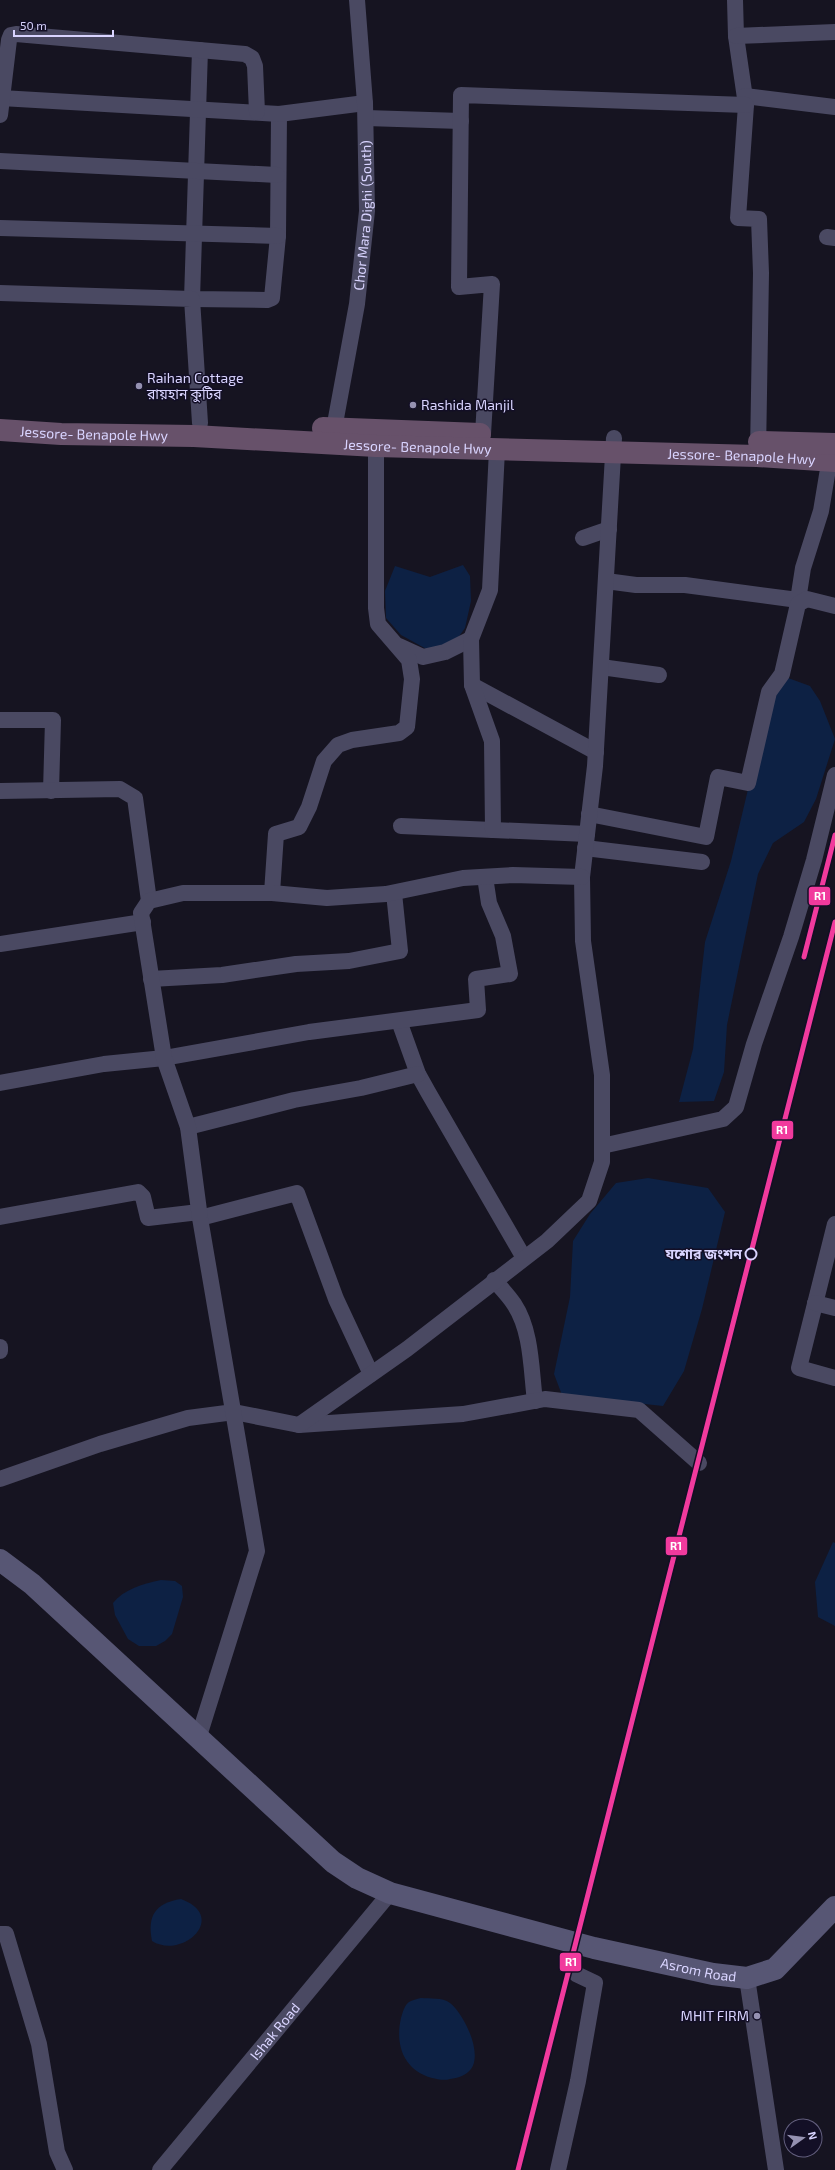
<svg xmlns="http://www.w3.org/2000/svg" width="835" height="2170" font-family="'Exo 2','Noto Sans Bengali',sans-serif">
<rect width="100%" height="100%" fill="#161421"/>
<g fill="#0d2144">
<path d="M 463,565 L 470,576 L 471,601 L 465,628 L 455,642 L 430,651 L 401,635 L 386,618 L 385,591 L 395,566 L 430,577 Z"/>
<path d="M 788,678 L 810,686 L 820,701 L 835,739 L 816,799 L 804,822 L 773,843 L 758,874 L 727,1025 L 724,1072 L 714,1101 L 679,1102 L 693,1049 L 705,942 L 731,861 L 768,705 Z"/>
<path d="M 648,1178 L 708,1188 L 725,1212 L 702,1309 L 684,1371 L 663,1406 L 562,1395 L 554,1374 L 570,1297 L 573,1241 L 590,1214 L 616,1183 Z"/>
<path d="M 833,1542 L 835,1543 L 835,1626 L 818,1617 L 815,1582 Z"/>
<path d="M 161,1580 L 175,1581 L 182,1586 L 183,1597 L 172,1634 L 165,1641 L 156,1646 L 139,1646 L 128,1639 L 115,1615 L 113,1603 C 124,1589 143,1584 161,1580 Z"/>
<path d="M 181,1899 C 229,1917 182,1960 152,1941 C 147,1916 155,1903 181,1899 Z"/>
<path d="M 421,1998 C 430,1999 442,1997 450,2003 C 464,2014 483,2053 471,2069 C 465,2076 458,2078 450,2079 C 444,2081 437,2079 432,2078 C 403,2070 395,2044 401,2018 C 403,2012 404,2006 409,2002 C 412,2000 417,1999 421,1998 Z"/>
</g>
<g fill="none" stroke-linecap="round" stroke-linejoin="round">
<g stroke="#4a4962" stroke-width="16">
<path d="M 735,0 L 736,36 L 746,105 L 738,218 L 759,219 L 761,273 L 758,453"/>
<path d="M 736,36 L 835,32"/>
<path d="M 200,50 L 192,299 L 267,300 L 272,298 L 278,236 L 279,114"/>
<path d="M 745,96 L 835,107"/>
<path d="M 1,98 L 279,114 L 365,103"/>
<path d="M 0,115 L 9,40 L 11,35 L 16,34 L 245,54 L 252,58 L 255,66 L 257,112"/>
<path d="M 366,118 L 461,121"/>
<path d="M 0,161 L 277,175"/>
<path d="M 0,228 L 278,236"/>
<path d="M 827,237 L 835,238"/>
<path d="M 0,293 L 192,299 L 200,423"/>
<path id="s1" d="M 334,429 L 357,304 L 367,211 L 365,103 L 357,0"/>
<path d="M 483,434 L 492,284 L 459,287 L 461,95 L 746,105"/>
<path d="M 583,538 L 609,529"/>
<path d="M 606,581 L 636,585 L 685,585 L 798,600 L 803,568 L 821,511 L 831,451"/>
<path d="M 399,646 L 423,657 L 445,652 L 471,639"/>
<path d="M 601,667 L 659,675"/>
<path d="M 472,685 L 596,752"/>
<path d="M 0,720 L 53,720 L 51,791"/>
<path d="M 0,791 L 120,789 L 135,798 L 149,901"/>
<path d="M 589,814 L 706,837 L 718,777 L 748,783 L 769,692 L 782,674 L 798,604 L 807,599 L 835,606"/>
<path d="M 401,826 L 587,834"/>
<path d="M 493,830 L 492,741 L 472,685 L 471,639 L 490,590 L 497,450"/>
<path d="M 585,848 L 702,862"/>
<path d="M 272,893 L 276,834 L 299,827 L 309,807 L 324,761 L 338,745 L 352,740 L 399,733 L 407,727 L 412,679 L 409,660 L 378,624 L 376,608 L 376,446"/>
<path d="M 0,944 L 143,922"/>
<path d="M 151,979 L 222,975 L 296,964 L 349,961 L 400,951 L 394,893"/>
<path d="M 399,1021 L 418,1074 L 428,1092 L 524,1258"/>
<path d="M 0,1083 L 104,1064 L 164,1058 L 309,1032 L 478,1010 L 476,979 L 510,974 L 503,936 L 489,903 L 485,877"/>
<path d="M 188,1127 L 294,1100 L 361,1088 L 418,1074"/>
<path d="M 602,1146 L 723,1119 L 736,1107 L 754,1044 L 791,937 L 814,860 L 835,775"/>
<path d="M 0,1217 L 138,1192 L 143,1197 L 148,1218 L 199,1212"/>
<path d="M 200,1218 L 297,1193 L 336,1299 L 371,1374"/>
<path d="M 835,1224 L 799,1368 L 835,1378"/>
<path d="M 494,1280 C 501,1288 508,1295 514,1304 C 532,1331 531,1370 535,1401"/>
<path d="M 815,1303 L 835,1308"/>
<path d="M 0,1347 L 0,1351"/>
<path d="M 299,1425 L 463,1414 L 545,1399 L 639,1410 L 699,1463"/>
<path d="M 0,1479 L 100,1444 L 188,1418 L 234,1412 L 299,1425 L 407,1349 L 547,1241 L 589,1201 L 602,1162 L 602,1075 L 583,941 L 582,877 L 595,766 L 614,438"/>
<path d="M 199,1736 L 257,1551 L 200,1218 L 188,1127 L 164,1058 L 141,913 L 149,901 L 183,893 L 272,893 L 327,898 L 386,894 L 463,878 L 513,875 L 582,877"/>
<path d="M 0,1934 L 6,1934 L 39,2044 L 57,2152 L 65,2170"/>
<path d="M 747,1978 L 776,2170"/>
<path id="s2" d="M 160,2170 L 390,1893"/>
<path d="M 558,2170 L 578,2081 L 595,1983 L 576,1974"/>
</g>
<path stroke="#575674" stroke-width="22" id="s3" d="M 0,1560 L 32,1584 L 333,1862 L 357,1878 L 390,1893 L 594,1948 L 713,1974 L 747,1978 L 775,1969 L 835,1907"/>
<g stroke="#67516a" stroke-width="22">
<path d="M 323,428 L 480,434"/>
<path id="s4" d="M 0,430 L 61,434 L 194,436 L 376,446 L 757,456 L 835,461"/>
<path d="M 759,442 L 835,444"/>
</g>
<defs>
<g id="rail-1">
<path d="M 804,957 L 835,835"/>
<path d="M 518,2170 L 835,922"/>
</g>
</defs>
<use href="#rail-1" stroke="#130f26" stroke-width="8"/>
<use href="#rail-1" stroke="#f13a9d" stroke-width="5"/>
</g>
<g fill="#9591b1" stroke="#130f26" stroke-width="1.5">
<circle cx="139" cy="386" r="4"/>
<circle cx="413" cy="405" r="4"/>
<circle cx="757" cy="2016" r="4"/>
</g>
<circle fill="#130f26" stroke="#d9d4ff" stroke-width="2" cx="751" cy="1254" r="5.5"/>
<g text-anchor="middle" stroke-width="3" stroke-linejoin="round" paint-order="stroke">
<g font-size="14" fill="#d9d4ff" stroke="#130f26">
<text dy="5" stroke="none"><textPath href="#s1" startOffset="216">Chor Mara Dighi (South)</textPath></text>
<text dy="5" stroke="none"><textPath href="#s4" startOffset="94">Jessore- Benapole Hwy</textPath></text>
<text dy="5" stroke="none"><textPath href="#s4" startOffset="418">Jessore- Benapole Hwy</textPath></text>
<text dy="5" stroke="none"><textPath href="#s4" startOffset="742">Jessore- Benapole Hwy</textPath></text>
<text dy="5" stroke="none"><textPath href="#s3" startOffset="833">Asrom Road</textPath></text>
<text dy="5" stroke="none"><textPath href="#s2" startOffset="180">Ishak Road</textPath></text>
</g>
<g font-size="14" fill="#d9d4ff" stroke="#130f26" text-anchor="start">
<text x="147" y="383">Raihan Cottage<tspan x="147" dy="16">রায়হান কুটির</tspan></text>
<text x="421" y="410">Rashida Manjil</text>
<text x="749" y="2021" text-anchor="end">MHIT FIRM</text>
</g>
<g font-size="14" font-weight="bold" fill="#d9d4ff" stroke="#130f26" text-anchor="end">
<text x="742" y="1259">যশোর জংশন</text>
</g>
</g>
<g stroke="#130f26" stroke-width="1.5">
<rect x="808" y="886" width="23" height="20" rx="4" fill="#f13a9d"/>
<rect x="771" y="1120" width="23" height="20" rx="4" fill="#f13a9d"/>
<rect x="665" y="1536" width="23" height="20" rx="4" fill="#f13a9d"/>
<rect x="559" y="1952" width="23" height="20" rx="4" fill="#f13a9d"/>
</g>
<g font-size="11" text-anchor="middle" font-weight="bold" fill="#fff">
<text x="820" y="900">R1</text>
<text x="782" y="1134">R1</text>
<text x="676" y="1550">R1</text>
<text x="571" y="1966">R1</text>
</g>
<g transform="translate(803 2138) rotate(76)"><circle r="19" fill="#130f26" stroke="#625e7d"/>
<path d="M0-3L7 15L0 10L-7 15Z" fill="#9591b1"/>
<text y="-6" font-size="11" font-weight="bold" text-anchor="middle" fill="#d9d4ff">N</text>
</g>
<path d="M14 30v6h99v-6" fill="none" stroke="#d9d4ff" stroke-width="2"/>
<text x="20" y="30" font-size="12" fill="#d9d4ff" stroke="#130f26" stroke-width="3" paint-order="stroke">50 m</text>
</svg>
